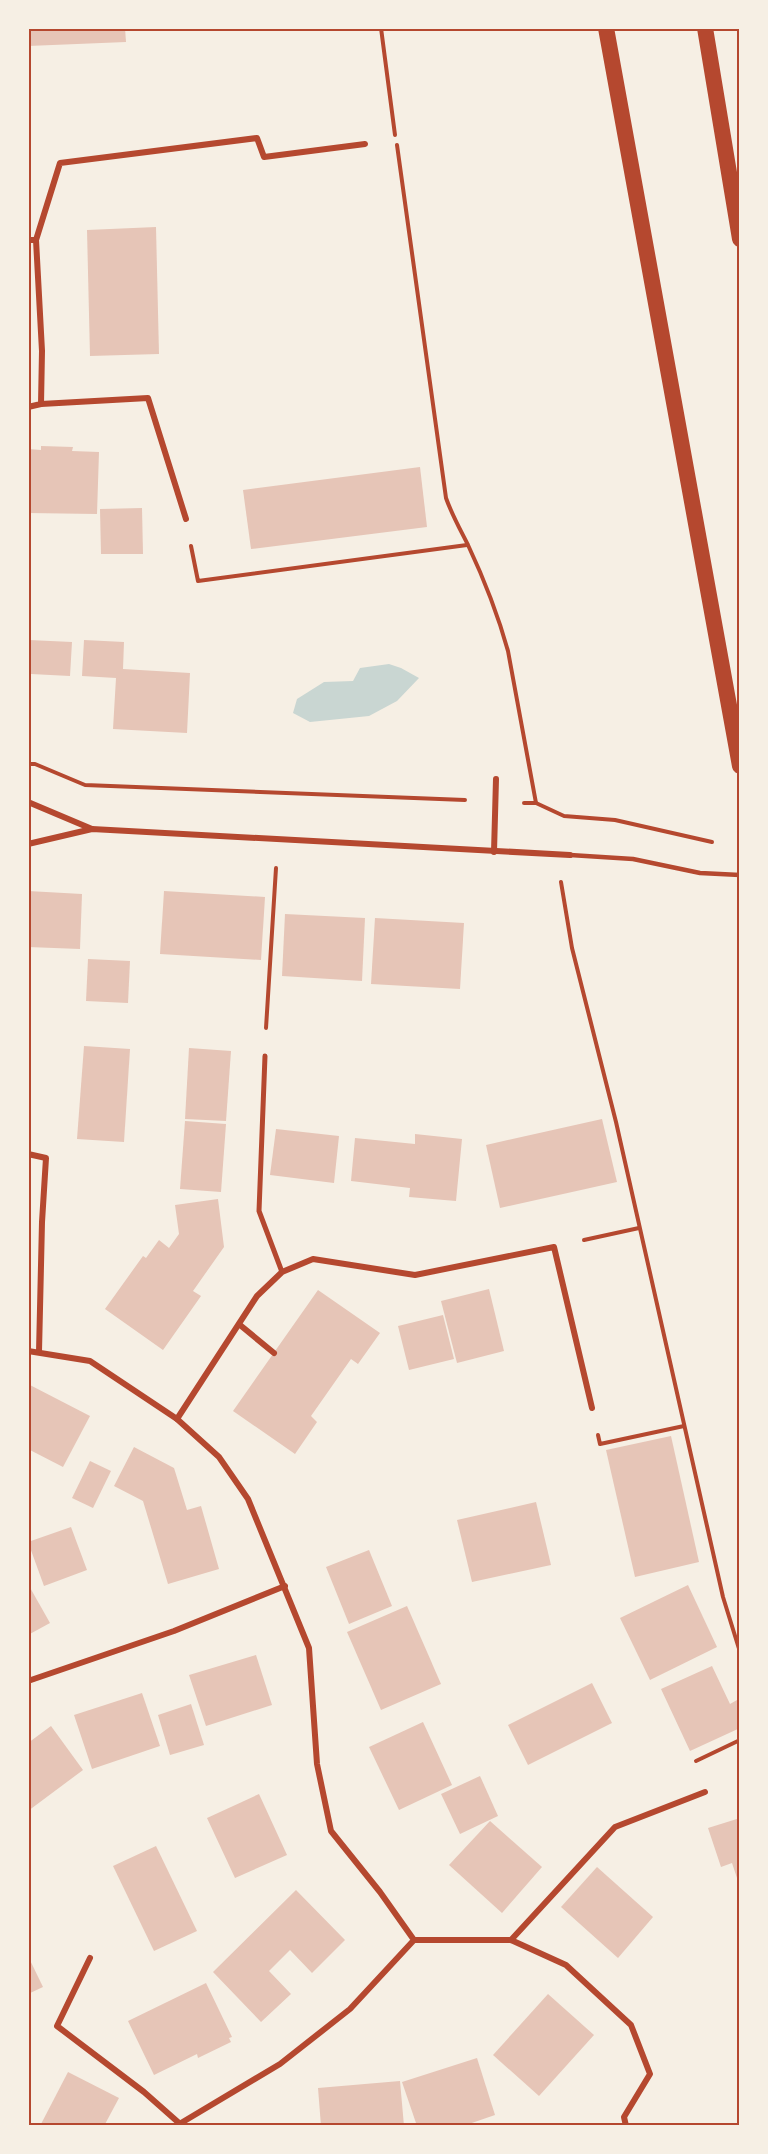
<svg xmlns="http://www.w3.org/2000/svg" width="768" height="2154" font-family="'Open Sans',sans-serif">
<rect width="100%" height="100%" fill="#f6efe4"/>
<path fill="#c9d6d2" d="M 389,664 L 401,668 L 419,678 L 397,701 L 369,716 L 310,722 L 293,713 L 297,699 L 324,682 L 353,681 L 360,668 Z"/>
<g fill="#e6c5b7">
<path d="M 28,28 L 125,28 L 126,42 L 28,46 Z"/>
<path d="M 156,227 L 159,354 L 90,356 L 87,230 Z"/>
<path d="M 41,446 L 73,447 L 72,451 L 99,452 L 97,514 L 28,513 L 28,449 L 41,450 Z"/>
<path d="M 420,467 L 427,527 L 251,549 L 243,490 Z"/>
<path d="M 142,508 L 143,554 L 101,554 L 100,509 Z"/>
<path d="M 29,640 L 72,642 L 70,676 L 31,674 L 30,683 L 28,683 Z"/>
<path d="M 84,640 L 124,642 L 123,669 L 190,673 L 187,733 L 113,729 L 116,678 L 82,676 Z"/>
<path d="M 28,891 L 82,894 L 80,949 L 28,947 Z"/>
<path d="M 164,891 L 265,897 L 261,960 L 160,954 Z"/>
<path d="M 285,914 L 365,918 L 362,981 L 282,976 Z"/>
<path d="M 375,918 L 464,923 L 460,989 L 371,984 Z"/>
<path d="M 88,959 L 130,961 L 128,1003 L 86,1001 Z"/>
<path d="M 84,1046 L 130,1049 L 124,1142 L 77,1139 Z"/>
<path d="M 189,1048 L 231,1051 L 226,1121 L 185,1119 Z"/>
<path d="M 602,1119 L 617,1182 L 500,1208 L 486,1145 Z"/>
<path d="M 185,1121 L 226,1124 L 221,1192 L 180,1189 Z"/>
<path d="M 276,1129 L 339,1136 L 334,1183 L 270,1175 Z"/>
<path d="M 415,1134 L 462,1139 L 456,1201 L 409,1197 L 410,1188 L 351,1181 L 355,1138 L 415,1144 Z"/>
<path d="M 218,1199 L 224,1247 L 193,1291 L 201,1296 L 163,1350 L 105,1309 L 143,1256 L 146,1258 L 159,1240 L 169,1248 L 179,1234 L 175,1205 Z"/>
<path d="M 489,1289 L 504,1351 L 457,1363 L 441,1301 Z"/>
<path d="M 318,1290 L 380,1333 L 358,1364 L 351,1359 L 311,1416 L 317,1422 L 295,1454 L 233,1411 Z"/>
<path d="M 443,1315 L 454,1359 L 409,1370 L 398,1326 Z"/>
<path d="M 28,1384 L 90,1416 L 63,1467 L 28,1449 Z"/>
<path d="M 671,1436 L 699,1562 L 635,1577 L 606,1450 Z"/>
<path d="M 134,1447 L 174,1468 L 187,1510 L 201,1506 L 219,1569 L 168,1584 L 143,1501 L 114,1486 Z"/>
<path d="M 90,1461 L 111,1471 L 93,1508 L 72,1498 Z"/>
<path d="M 536,1502 L 551,1565 L 472,1582 L 457,1520 Z"/>
<path d="M 71,1527 L 87,1570 L 44,1586 L 28,1542 Z"/>
<path d="M 369,1550 L 392,1606 L 349,1624 L 326,1567 Z"/>
<path d="M 28,1584 L 50,1623 L 28,1635 Z"/>
<path d="M 688,1585 L 717,1647 L 650,1680 L 620,1618 Z"/>
<path d="M 407,1606 L 441,1684 L 381,1710 L 347,1632 Z"/>
<path d="M 256,1655 L 272,1705 L 206,1726 L 189,1675 Z"/>
<path d="M 712,1666 L 730,1704 L 737,1700 L 740,1706 L 740,1728 L 690,1751 L 661,1689 Z"/>
<path d="M 592,1683 L 612,1723 L 528,1765 L 508,1725 Z"/>
<path d="M 142,1693 L 160,1746 L 92,1769 L 74,1715 Z"/>
<path d="M 191,1704 L 204,1745 L 170,1755 L 158,1715 Z"/>
<path d="M 423,1722 L 452,1785 L 399,1810 L 369,1747 Z"/>
<path d="M 51,1726 L 83,1770 L 28,1811 L 28,1743 Z"/>
<path d="M 480,1776 L 498,1816 L 460,1834 L 441,1794 Z"/>
<path d="M 259,1794 L 287,1855 L 235,1878 L 207,1818 Z"/>
<path d="M 740,1818 L 740,1884 L 739,1884 L 732,1863 L 721,1867 L 708,1828 Z"/>
<path d="M 490,1821 L 542,1867 L 502,1913 L 449,1865 Z"/>
<path d="M 156,1846 L 197,1931 L 154,1951 L 113,1866 Z"/>
<path d="M 597,1867 L 653,1917 L 618,1958 L 561,1907 Z"/>
<path d="M 296,1890 L 345,1940 L 312,1973 L 290,1950 L 269,1971 L 291,1994 L 261,2022 L 213,1972 Z"/>
<path d="M 28,1956 L 43,1987 L 28,1994 Z"/>
<path d="M 206,1983 L 232,2037 L 229,2038 L 231,2042 L 198,2058 L 197,2054 L 154,2075 L 128,2021 Z"/>
<path d="M 548,1994 L 594,2035 L 539,2096 L 493,2055 Z"/>
<path d="M 477,2058 L 495,2115 L 463,2126 L 417,2126 L 402,2082 Z"/>
<path d="M 68,2072 L 119,2098 L 104,2126 L 40,2126 Z"/>
<path d="M 400,2081 L 404,2126 L 321,2126 L 318,2088 Z"/>
</g>
<g fill="none" stroke-linecap="round" stroke-linejoin="round">
<g stroke="#b5482f" stroke-width="4">
<path d="M 381,28 L 395,135"/>
<path d="M 397,145 L 446,498 C 452,515 460,529 468,545 C 484,579 498,615 508,651 L 536,803"/>
<path d="M 191,546 L 198,581 L 467,545"/>
<path d="M 28,764 L 35,764 L 85,785 L 465,800"/>
<path d="M 524,803 L 536,803 L 564,816 L 615,820 L 712,842"/>
<path d="M 561,882 L 572,948 L 616,1122 L 723,1597 L 740,1652"/>
<path d="M 266,1028 L 276,868"/>
<path d="M 584,1240 L 639,1228"/>
<path d="M 598,1435 L 600,1444 L 684,1426"/>
<path d="M 696,1761 L 740,1740"/>
</g>
<path stroke="#b5482f" stroke-width="4.5" d="M 570,855 L 633,859 L 700,873 L 740,875"/>
<path stroke="#b5482f" stroke-width="5" d="M 265,1056 L 259,1211 L 282,1272"/>
<g stroke="#b5482f" stroke-width="6">
<path d="M 28,240 L 36,240 L 42,351 L 41,404 L 28,407"/>
<path d="M 36,240 L 60,163 L 257,138 L 264,157 L 365,144"/>
<path d="M 41,404 L 148,398 L 186,519"/>
<path d="M 28,802 L 92,829"/>
<path d="M 28,844 L 92,829 L 570,855"/>
<path d="M 494,852 L 496,779"/>
<path d="M 28,1154 L 46,1158 L 42,1222 L 39,1352"/>
<path d="M 240,1325 L 274,1353"/>
<path d="M 28,1351 L 90,1361 L 177,1419 L 219,1457 L 248,1499 L 309,1648 L 317,1764 L 331,1831 L 380,1892 L 414,1940 L 350,2009 L 280,2064 L 176,2126"/>
<path d="M 177,1419 L 257,1296 L 282,1272 L 313,1259 L 415,1275 L 554,1247 L 592,1408"/>
<path d="M 28,1681 L 174,1631 L 285,1586"/>
<path d="M 414,1940 L 511,1940 L 566,1965 L 631,2025 L 650,2074 L 624,2117 L 626,2126"/>
<path d="M 511,1940 L 615,1827 L 705,1792"/>
<path d="M 90,1958 L 57,2026 L 144,2092 L 179,2123"/>
</g>
<g stroke="#b5482f" stroke-width="16">
<path d="M 606,28 L 740,766"/>
<path d="M 705,28 L 740,239"/>
</g>
</g>
<rect width="768" height="2154" fill="none" stroke="#f6efe4" stroke-width="60"/>
<rect x="30" y="30" width="708" height="2094" fill="none" stroke="#b5482f" stroke-width="2"/>
</svg>
